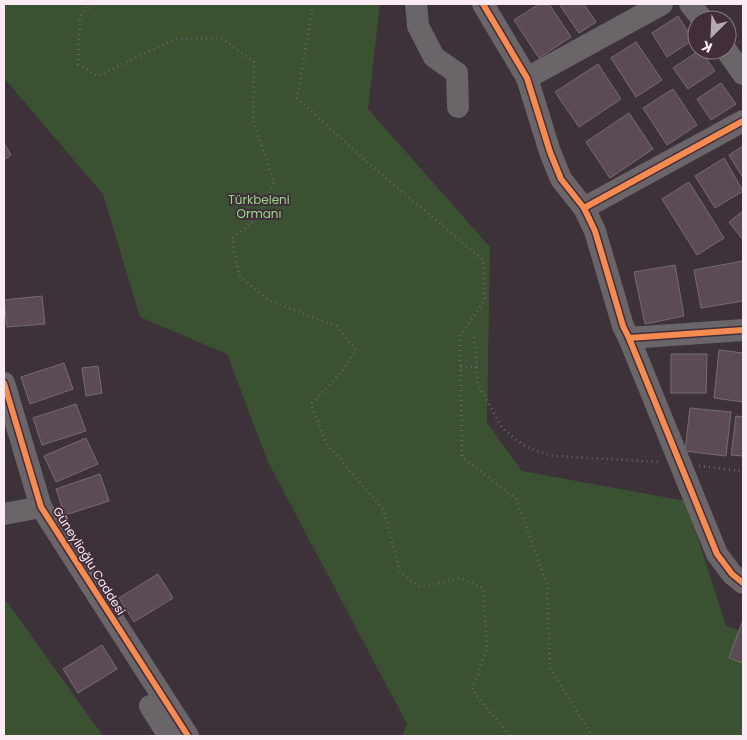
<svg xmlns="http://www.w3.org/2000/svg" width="747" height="740" font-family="Poppins,sans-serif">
<rect width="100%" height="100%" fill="#3d3239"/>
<g fill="#3a5232">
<path d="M 4,4 L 380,4 L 368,109 L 490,247 L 487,423 L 522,471 L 686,501 L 726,626 L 743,632 L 743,736 L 402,736 L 407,724 L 268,462 L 227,354 L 140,317 L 103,194 L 4,78 Z"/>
<path d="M 7,602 L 103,736 L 4,736 L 4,603 Z"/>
</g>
<g fill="#5c4a56" stroke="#776c73">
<path d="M 539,4 L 549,4 L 571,37 L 539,58 L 514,20 Z"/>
<path d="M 559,4 L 584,4 L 596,22 L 579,33 Z"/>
<path d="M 678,16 L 693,40 L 667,57 L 652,33 Z"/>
<path d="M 636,42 L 662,80 L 636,97 L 611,58 Z"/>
<path d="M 700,50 L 715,71 L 688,89 L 673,68 Z"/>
<path d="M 598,64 L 621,99 L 579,127 L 555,92 Z"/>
<path d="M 721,83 L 736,104 L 711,120 L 697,99 Z"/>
<path d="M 673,89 L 697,125 L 667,145 L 643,108 Z"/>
<path d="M 629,113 L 653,149 L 610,178 L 586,142 Z"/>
<path d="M 4,143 L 11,155 L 4,160 Z"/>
<path d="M 743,146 L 743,178 L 729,155 Z"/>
<path d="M 724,158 L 743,191 L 715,208 L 695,176 Z"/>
<path d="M 689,182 L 724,238 L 697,255 L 662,199 Z"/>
<path d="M 743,211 L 743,240 L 729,222 Z"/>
<path d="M 743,261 L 743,301 L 701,308 L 694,270 Z"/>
<path d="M 675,265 L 684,316 L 645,324 L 634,272 Z"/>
<path d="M 42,296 L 45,324 L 7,327 L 4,300 Z"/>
<path d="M 719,350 L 743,353 L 743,402 L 714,398 Z"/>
<path d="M 671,354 L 707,354 L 706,393 L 671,393 Z"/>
<path d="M 64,363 L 73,389 L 30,404 L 21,377 Z"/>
<path d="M 98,366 L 102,393 L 86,396 L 82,368 Z"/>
<path d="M 76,404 L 86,431 L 42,445 L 33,418 Z"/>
<path d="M 690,408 L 731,412 L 726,456 L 685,451 Z"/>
<path d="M 736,416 L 743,417 L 743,456 L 731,455 Z"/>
<path d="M 86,438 L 98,464 L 56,482 L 44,456 Z"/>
<path d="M 100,474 L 109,501 L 65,515 L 56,489 Z"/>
<path d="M 158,574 L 173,598 L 134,622 L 119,598 Z"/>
<path d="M 743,620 L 743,663 L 729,658 Z"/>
<path d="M 102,645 L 117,669 L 78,693 L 63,669 Z"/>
</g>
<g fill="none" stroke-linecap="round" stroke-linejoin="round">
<g stroke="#676264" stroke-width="3" stroke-dasharray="1 4" stroke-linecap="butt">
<path d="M 92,4 L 80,16 L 78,64 L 97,76 L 176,39 L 221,38 L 254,62 L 253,121 L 274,182 L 260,216 L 232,238 L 239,275 L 268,300 L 336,326 L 356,350 L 341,373 L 311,404 L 326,443 L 383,509 L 400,572 L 420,587 L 459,578 L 483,588 L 487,648 L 472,690 L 510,736"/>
<path d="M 313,4 L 297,98 L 366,161 L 483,260 L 485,300 L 460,336 L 462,457 L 516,499 L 547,584 L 550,668 L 592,736"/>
<path d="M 474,337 L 478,384 L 502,428 L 522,444 L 531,449 L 553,456 L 661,462"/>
<path d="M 461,367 L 477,367"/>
<path d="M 699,466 L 743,471"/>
</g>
<g stroke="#6a6568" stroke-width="22">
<path d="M 416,4 L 418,26 L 434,57 L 457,73 L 458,107"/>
<path d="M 483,4 L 527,78 L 550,152 L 561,179 L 584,208 L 595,231 L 623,326 L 629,338 L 743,330"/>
<path d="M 690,4 L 703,20"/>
<path d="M 726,50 L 743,74"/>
<path d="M 527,78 L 662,4"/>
<path d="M 584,208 L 743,121"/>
<path d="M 629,338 L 717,554 L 732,574 L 743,583"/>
<path d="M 4,383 L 41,507 L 188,736"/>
<path d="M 4,514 L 41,507"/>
<path d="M 150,706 L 169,736"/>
</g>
<defs>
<g id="cycleway">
<path d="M 483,4 L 527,78 L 550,152 L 561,179 L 584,208 L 595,231 L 623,326 L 629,338 L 743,330"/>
<path d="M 584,208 L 743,121"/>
<path d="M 629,338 L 717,554 L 732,574 L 743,583"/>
<path d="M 4,383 L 41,507 L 188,736"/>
</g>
</defs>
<use href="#cycleway" stroke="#422d3a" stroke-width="9"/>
<use href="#cycleway" stroke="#f68b52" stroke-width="6"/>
</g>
<g text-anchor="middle" stroke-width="4" stroke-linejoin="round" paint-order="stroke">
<g font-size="12" fill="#92d97f" stroke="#422d3a">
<text x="259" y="204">Türkbeleni<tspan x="259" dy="14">Ormanı</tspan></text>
</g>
<g font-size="12" fill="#faebf4" stroke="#422d3a">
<text transform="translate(89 561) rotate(58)" y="4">Güneylioğlu Caddesi</text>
</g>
</g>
<rect width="747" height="740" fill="none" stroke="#faebf4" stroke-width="10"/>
<g transform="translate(712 35) rotate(204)"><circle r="24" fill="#422d3a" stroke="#8c7984"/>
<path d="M0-4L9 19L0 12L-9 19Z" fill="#b8aab3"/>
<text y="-8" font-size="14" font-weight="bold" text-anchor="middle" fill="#faebf4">K</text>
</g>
</svg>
